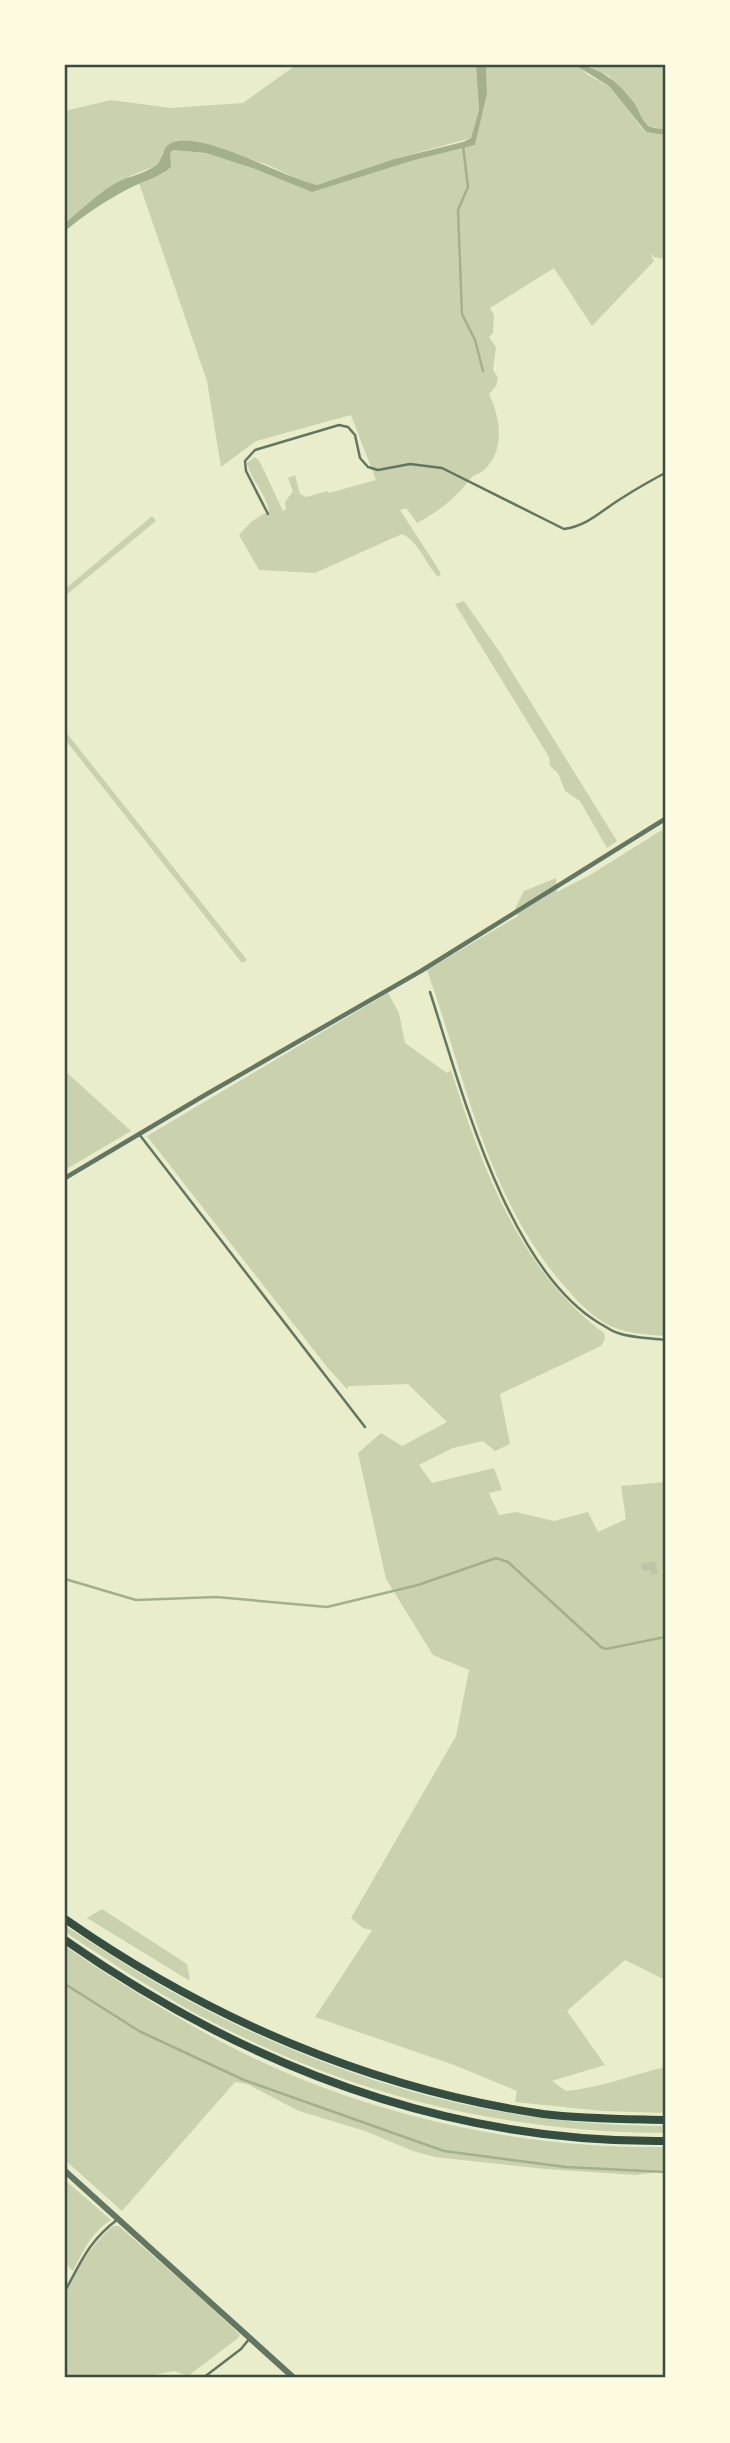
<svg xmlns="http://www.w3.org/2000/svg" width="730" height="2443" font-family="Figtree,sans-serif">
<rect width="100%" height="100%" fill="#e9edc9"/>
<g fill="#cad2ad">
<path d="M 296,65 L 476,65 L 479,110 L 471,138 L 394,159 L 317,185 L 306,183 L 268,165 L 212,146 L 184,141 L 162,153 L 161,161 L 155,166 L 130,176 L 65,223 L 65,111 L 111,100 L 171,108 L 243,103 Z"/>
<path d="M 486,65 L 577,65 L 588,75 L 609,86 L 645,132 L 665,135 L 665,259 L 654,257 L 650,253 L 654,261 L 592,326 L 554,268 L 490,308 L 494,315 L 493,333 L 489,337 L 496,347 L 493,370 L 498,378 L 496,386 L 489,394 C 500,417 506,450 484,470 C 480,474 474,474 471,478 C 456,498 439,511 417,523 L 406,508 L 400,510 L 437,567 L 441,574 L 438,577 C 426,564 419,542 402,534 L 315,573 L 259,570 L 239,535 L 252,521 L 269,511 C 266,493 251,480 247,463 L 255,457 L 260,462 L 283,511 L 286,509 L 285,502 L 293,491 L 288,478 L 295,475 L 300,494 L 306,497 L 328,491 L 329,493 L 376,480 L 351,415 L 256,441 L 221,467 L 207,381 L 139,183 L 164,173 L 170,153 L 173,150 L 206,153 L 255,169 L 312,191 L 414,159 L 475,145 L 487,94 Z"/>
<path d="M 587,65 L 665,65 L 665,129 L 652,127 L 645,123 L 609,76 Z"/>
<path d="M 152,516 L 156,521 L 65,596 L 65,589 Z"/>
<path d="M 464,601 L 499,651 L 617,841 L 607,848 L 580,801 L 565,791 L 558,773 L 550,766 L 549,757 L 455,604 Z"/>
<path d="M 65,731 L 247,960 L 242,963 L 67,742 L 65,743 Z"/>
<path d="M 665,828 L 665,1336 C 644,1334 622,1334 603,1322 C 590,1314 578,1302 568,1290 C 488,1203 466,1079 427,970 L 518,916 L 515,909 L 524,891 L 556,878 L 557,892 L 590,875 Z"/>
<path d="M 388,993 L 399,1013 L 405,1043 L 447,1073 L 451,1070 C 481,1165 520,1272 604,1333 L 605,1339 L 601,1346 L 500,1394 L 510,1444 L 495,1451 L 483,1441 L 453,1448 L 419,1465 L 432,1483 L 494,1468 L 502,1490 L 489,1493 L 499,1515 L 516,1512 L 554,1521 L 588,1512 L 598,1532 L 626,1519 L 621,1486 L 665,1482 L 665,1980 L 625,1960 L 567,2011 L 605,2065 L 552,2081 L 566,2091 C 599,2088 632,2075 665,2067 L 665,2113 L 603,2111 L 515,2102 L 517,2091 L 454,2065 L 315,2017 L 372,1930 L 363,1928 L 351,1918 L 456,1736 L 469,1670 L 433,1655 L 386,1579 L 358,1453 L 381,1433 L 402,1446 L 447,1422 L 408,1384 L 349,1386 L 347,1389 L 327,1367 L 147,1136 Z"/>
<path d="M 65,1071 L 131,1131 L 65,1170 Z"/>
<path d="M 102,1909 L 187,1964 L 190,1981 L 87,1918 Z"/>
<path d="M 65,1926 C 105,1951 145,1978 187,2000 C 343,2082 489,2125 665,2126 L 665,2133 C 492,2131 344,2093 191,2011 C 148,1987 106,1959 65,1932 Z"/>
<path d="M 65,1946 C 110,1977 157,2006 205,2033 C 343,2110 508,2149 665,2147 L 665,2171 L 636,2175 L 545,2169 L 435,2157 L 413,2151 L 365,2131 L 299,2111 L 247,2084 L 235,2082 L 122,2211 L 65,2160 Z"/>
<path d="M 65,2180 L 111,2220 C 91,2233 83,2251 73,2271 L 65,2263 Z"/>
<path d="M 113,2226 L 119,2226 L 211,2307 L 240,2335 L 238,2338 L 188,2376 L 174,2371 L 138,2378 L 65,2378 C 65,2359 61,2310 66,2295 C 72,2273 96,2240 113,2226 Z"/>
</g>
<g fill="#a3b18a">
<path d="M 476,65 L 486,65 L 487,94 L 475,145 L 414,160 L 312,192 L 255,169 L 206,153 L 173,150 L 170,153 L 171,167 C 159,178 140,182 126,190 C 104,202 84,215 65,231 L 65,223 C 80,211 94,197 111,186 C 124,177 142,175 155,166 C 165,160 160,146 174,142 C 209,133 281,177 317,185 L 394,159 L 463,142 L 471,138 L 479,110 Z"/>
<path d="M 575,65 C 599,65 620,84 634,103 C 639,110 641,121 649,126 C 654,129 660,128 665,129 L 665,135 L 646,132 L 609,86 Z"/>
</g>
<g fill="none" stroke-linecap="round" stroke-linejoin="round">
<g stroke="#a3b18a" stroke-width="2.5">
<path d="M 463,146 L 468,187 L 458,210 L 462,314 L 475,340 L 483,371"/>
<path d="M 65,1579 L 136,1600 L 216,1597 L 327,1607 L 418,1585 L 496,1558 L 508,1562 L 601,1647 L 606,1649 L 665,1637"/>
<path d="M 65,1984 L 139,2031 L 244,2080 L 444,2151 L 566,2167 L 665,2172"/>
</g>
</g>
<path fill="#bcc5a7" d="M 655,1561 L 658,1573 L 651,1575 L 650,1570 L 643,1571 L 641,1564 Z"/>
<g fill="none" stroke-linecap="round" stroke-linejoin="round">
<g stroke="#617663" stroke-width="2.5">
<path d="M 268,514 L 246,471 L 245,461 L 255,450 L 339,425 L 348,427 L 355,435 L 360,458 L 368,467 L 378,470 L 410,464 L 442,468 L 564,529 C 588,526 602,510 622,498 C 636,489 650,481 665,473"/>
<path d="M 430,992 C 462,1091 507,1267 599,1323 C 605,1326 611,1331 618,1333 C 632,1338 650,1338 665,1340"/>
<path d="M 139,1134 L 365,1427"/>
<path d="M 65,2291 C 82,2260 89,2241 118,2219"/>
<path d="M 203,2378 L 241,2349 L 250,2338"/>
</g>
<path stroke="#617663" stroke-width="4.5" d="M 65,1178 L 205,1095 L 421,971 L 665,819"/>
<path stroke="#617663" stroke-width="6" d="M 65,2171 L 294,2378"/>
<g stroke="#344e41" stroke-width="8">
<path d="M 65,1919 C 207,2018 371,2089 543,2114 C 584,2119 625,2119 665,2120"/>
<path d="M 65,1940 C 244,2065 444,2143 665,2141"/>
</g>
</g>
<rect width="730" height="2443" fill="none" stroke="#fefae0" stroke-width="133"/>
<rect x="66" y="66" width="598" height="2310" fill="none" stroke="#344e41" stroke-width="2.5"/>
</svg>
